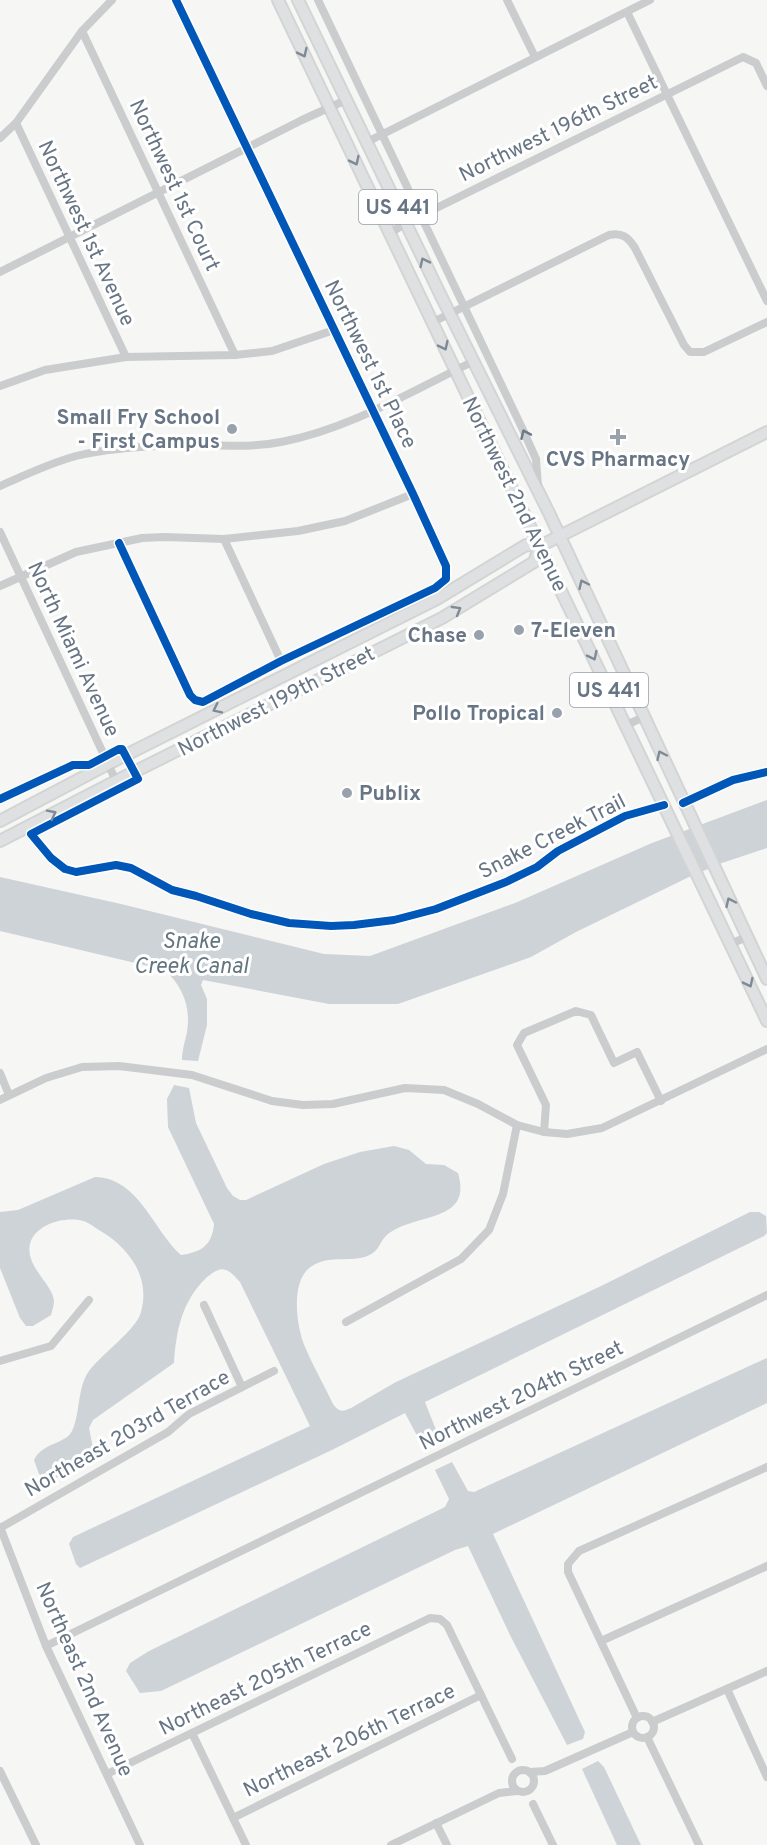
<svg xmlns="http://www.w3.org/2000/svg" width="767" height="1845" font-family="Overpass,sans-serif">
<rect width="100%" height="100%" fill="#f6f6f5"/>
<g fill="#cdd3d7">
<path d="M 767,800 L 767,848 L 722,863 L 687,878 L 576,932 L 531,957 L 398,1004 L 329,1004 L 203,980 L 201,985 L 207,999 L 207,1025 L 198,1061 L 182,1060 C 182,1050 185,1042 187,1032 C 191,1007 183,987 165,970 L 0,931 L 0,877 L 121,904 L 324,954 L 370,956 L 515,903 L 652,843 Z"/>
<path d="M 174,1085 L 189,1088 L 196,1123 L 227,1188 L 233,1196 L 240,1200 L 246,1200 L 324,1164 L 360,1152 L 394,1146 L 409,1150 L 426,1164 L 444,1165 L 458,1173 C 473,1224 415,1212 387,1235 C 378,1243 381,1251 365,1257 C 347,1262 329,1255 312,1266 C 290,1279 296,1326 305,1347 C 313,1366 324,1385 333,1404 C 339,1412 342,1412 351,1408 L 396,1382 L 599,1287 L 750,1212 L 759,1212 L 766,1216 L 767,1233 L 764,1236 L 425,1402 L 440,1440 L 423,1447 L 405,1413 L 332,1450 L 80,1568 L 76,1564 L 69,1544 L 73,1537 L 310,1426 L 240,1282 C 237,1279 232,1272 226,1270 C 219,1267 211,1274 206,1278 C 182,1301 176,1331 174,1363 L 93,1420 L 89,1428 L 94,1453 C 80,1464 65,1477 47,1481 L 39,1474 L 34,1460 C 43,1442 66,1444 72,1431 C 80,1415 77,1392 87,1374 C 98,1356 136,1331 141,1312 C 151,1276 128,1247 99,1230 C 94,1227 88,1222 83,1221 C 65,1216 35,1224 30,1244 C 25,1267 53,1284 54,1301 C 54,1305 52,1311 51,1315 L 33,1326 L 26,1326 L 20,1318 L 0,1268 L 0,1212 L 18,1210 L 95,1177 C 139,1178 153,1230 181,1255 C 202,1252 212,1245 214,1224 L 168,1127 L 167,1099 Z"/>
<path d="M 767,1358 L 767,1403 L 493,1534 L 585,1732 L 583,1739 L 567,1745 L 511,1637 L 468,1546 L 455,1550 L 161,1691 L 140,1693 L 126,1671 L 130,1663 L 149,1651 L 445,1507 L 449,1499 L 435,1470 L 452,1462 L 468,1491 L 474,1492 Z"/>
<path d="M 598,1761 L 604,1767 L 641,1845 L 617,1845 L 582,1769 Z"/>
</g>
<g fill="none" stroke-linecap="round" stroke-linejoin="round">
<defs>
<g id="major">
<path d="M 278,0 L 767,1021"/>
<path d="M 298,0 L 441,296 L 549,513 L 767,979"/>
<path d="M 0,821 L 108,764 L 437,599 L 526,545 L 540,546 L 767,432"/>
<path d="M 0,841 L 116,781 L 442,618 L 534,562 L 540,546"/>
</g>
</defs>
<use href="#major" stroke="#d3d4d4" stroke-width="14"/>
<g stroke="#cbcccd" stroke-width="8">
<path d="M 318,0 L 523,430 L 536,459 L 538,486"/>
<path d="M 507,0 L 535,57"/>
<path d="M 627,12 L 767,301"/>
<path d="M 82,31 L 235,355"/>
<path d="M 16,123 L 126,357"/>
<path d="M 0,138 L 16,123 L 82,31 L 112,0"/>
<path d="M 367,142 L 650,0"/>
<path d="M 390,233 L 406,223 L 743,57 L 756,63 L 767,86"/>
<path d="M 0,272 L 302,120 L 346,100"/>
<path d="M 433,322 L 609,235 C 622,232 628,237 635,248 L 684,345 L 690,352 L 704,352 L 767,322"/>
<path d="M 0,386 L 45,370 L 126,357 L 235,355 L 272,351 L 334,330"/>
<path d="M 0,486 C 25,475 50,463 76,456 C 108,448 144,447 176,445 C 211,444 246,449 281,442 C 349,429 412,391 474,361"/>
<path d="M 0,532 L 116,781"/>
<path d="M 224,539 L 281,661"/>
<path d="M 119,543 L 190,695 L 195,700 L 203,702 L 281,661 L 435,588 L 446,579 L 446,566 L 413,494 L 176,0"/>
<path d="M 0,586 L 76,552 L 142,538 L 164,537 L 224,539 L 298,531 L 345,521 L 413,494"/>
<path d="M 626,725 L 644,717"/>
<path d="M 730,944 L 747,937"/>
<path d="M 0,1073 L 9,1095"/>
<path d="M 0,1100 L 46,1078 L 82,1067 L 119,1066 L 192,1075 L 272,1101 L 303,1105 L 333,1104 L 405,1088 L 444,1090 L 478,1104 L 517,1125 L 544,1132 L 567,1134 L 602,1128 L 767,1049"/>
<path d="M 544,1132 L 546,1105 L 517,1045 L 524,1033 L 576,1011 L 591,1015 L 614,1063 L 637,1052 L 661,1101"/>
<path d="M 204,1305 L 242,1387"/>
<path d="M 346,1322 L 461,1259 L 489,1230 L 503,1194 L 517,1125"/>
<path d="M 0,1361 L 51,1346 L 89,1300"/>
<path d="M 0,1527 L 46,1646 L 140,1845"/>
<path d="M 0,1528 L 168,1432 L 189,1414 L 274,1371"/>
<path d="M 601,1641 L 767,1566"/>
<path d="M 46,1646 L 767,1295"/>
<path d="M 727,1689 L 767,1777"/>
<circle cx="643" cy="1727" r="11"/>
<path d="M 637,1718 L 568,1572 L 568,1564 L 579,1551 L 767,1467"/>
<path d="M 652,1722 L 767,1671"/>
<path d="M 192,1733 L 246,1845"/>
<path d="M 647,1737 L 699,1845"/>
<circle cx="523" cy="1781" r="11"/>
<path d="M 0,1771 L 36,1845"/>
<path d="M 530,1772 L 545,1771 L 633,1732"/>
<path d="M 107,1774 L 430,1618 L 440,1619 L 447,1625 L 512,1759"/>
<path d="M 533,1804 L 553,1845"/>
<path d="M 233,1818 L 481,1695"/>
<path d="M 436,1823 L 447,1845"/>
<path d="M 391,1845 L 499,1793 L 517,1791"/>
</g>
<use href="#major" stroke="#dfe0e1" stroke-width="10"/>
<defs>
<g id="cycleway">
<path d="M 119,543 L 190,695 L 195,700 L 203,702 L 281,661 L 435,588 L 446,579 L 446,566 L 413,494 L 176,0"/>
<path d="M 0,799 L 73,765 L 89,765 L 119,749 L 122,749 L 138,779 L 31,834 L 51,858 L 65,869 L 76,872 L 116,865 L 131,868 L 172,890 L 196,896 L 251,914 L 289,923 L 331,926 L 354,925 L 394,920 L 436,909 L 506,882 L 537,867 L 558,851 L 625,816 L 664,805"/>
<path d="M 683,803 L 733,780 L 767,772"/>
</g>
</defs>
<use href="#cycleway" stroke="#fff" stroke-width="11"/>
<use href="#cycleway" stroke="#0057b8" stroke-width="8"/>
</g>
<defs><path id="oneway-chevron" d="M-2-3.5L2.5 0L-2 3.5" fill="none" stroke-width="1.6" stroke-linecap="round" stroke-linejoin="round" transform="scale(1.5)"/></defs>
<g stroke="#7f8a97">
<use href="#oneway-chevron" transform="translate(303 53) rotate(64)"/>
<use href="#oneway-chevron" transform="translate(355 161) rotate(64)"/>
<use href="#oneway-chevron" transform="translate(424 262) rotate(-116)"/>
<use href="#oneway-chevron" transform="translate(444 346) rotate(64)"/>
<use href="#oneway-chevron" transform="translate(583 584) rotate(-115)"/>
<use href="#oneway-chevron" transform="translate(457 610) rotate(-30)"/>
<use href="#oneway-chevron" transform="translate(593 656) rotate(64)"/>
<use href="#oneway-chevron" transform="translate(217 709) rotate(154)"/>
<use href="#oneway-chevron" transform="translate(661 755) rotate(-115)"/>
<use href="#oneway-chevron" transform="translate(52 814) rotate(-27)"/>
<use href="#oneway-chevron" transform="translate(730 902) rotate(-115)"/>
<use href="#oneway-chevron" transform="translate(749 983) rotate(64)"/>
</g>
<use stroke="#6c7988" href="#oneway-chevron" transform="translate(525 434) rotate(-114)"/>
<g fill="#99a2ac" stroke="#fff" stroke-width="2">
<circle cx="232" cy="429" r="6"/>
<path d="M615 428h6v6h6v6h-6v6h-6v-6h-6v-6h6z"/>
<circle cx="519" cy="630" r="6"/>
<circle cx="479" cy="635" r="6"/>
<circle cx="557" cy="713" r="6"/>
<circle cx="347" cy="793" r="6"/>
</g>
<g text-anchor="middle" stroke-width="6" stroke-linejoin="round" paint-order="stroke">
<g fill="#fff" stroke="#959ea9" stroke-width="1.5">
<rect x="359" y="190" width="78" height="34" rx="4.5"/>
<rect x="570" y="673" width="78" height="34" rx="4.5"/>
</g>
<g font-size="20" font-weight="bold" fill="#677584">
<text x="398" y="214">US 441</text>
<text x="609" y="697">US 441</text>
</g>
<g font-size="21" fill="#677584" stroke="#fff">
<text transform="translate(558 128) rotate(-26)" y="7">Northwest 196th Street</text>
<text transform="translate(175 185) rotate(65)" y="7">Northwest 1st Court</text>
<text transform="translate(87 233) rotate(65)" y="7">Northwest 1st Avenue</text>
<text transform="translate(371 364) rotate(64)" y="7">Northwest 1st Place</text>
<text transform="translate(515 494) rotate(64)" y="7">Northwest 2nd Avenue</text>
<text transform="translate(74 649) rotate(65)" y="7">North Miami Avenue</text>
<text transform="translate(276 701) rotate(-27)" y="7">Northwest 199th Street</text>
<text transform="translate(552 836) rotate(-27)" y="7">Snake Creek Trail</text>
<text transform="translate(521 1395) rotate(-26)" y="7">Northwest 204th Street</text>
<text transform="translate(127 1433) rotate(-30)" y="7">Northeast 203rd Terrace</text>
<text transform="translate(265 1678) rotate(-26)" y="7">Northeast 205th Terrace</text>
<text transform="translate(85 1679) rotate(66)" y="7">Northeast 2nd Avenue</text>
<text transform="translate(349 1740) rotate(-26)" y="7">Northeast 206th Terrace</text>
</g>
<g font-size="21" font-weight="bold" fill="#677584" stroke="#fff" text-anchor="end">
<text x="220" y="424">Small Fry School<tspan x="220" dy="24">- First Campus</tspan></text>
<text x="618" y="466" text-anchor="middle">CVS Pharmacy</text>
<text x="531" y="637" text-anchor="start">7-Eleven</text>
<text x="467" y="642">Chase</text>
<text x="545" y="720">Pollo Tropical</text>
<text x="359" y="800" text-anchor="start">Publix</text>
</g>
<g font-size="22" font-style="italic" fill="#637680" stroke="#fff">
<text x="191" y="948">Snake<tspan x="191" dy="25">Creek Canal</tspan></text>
</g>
</g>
</svg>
